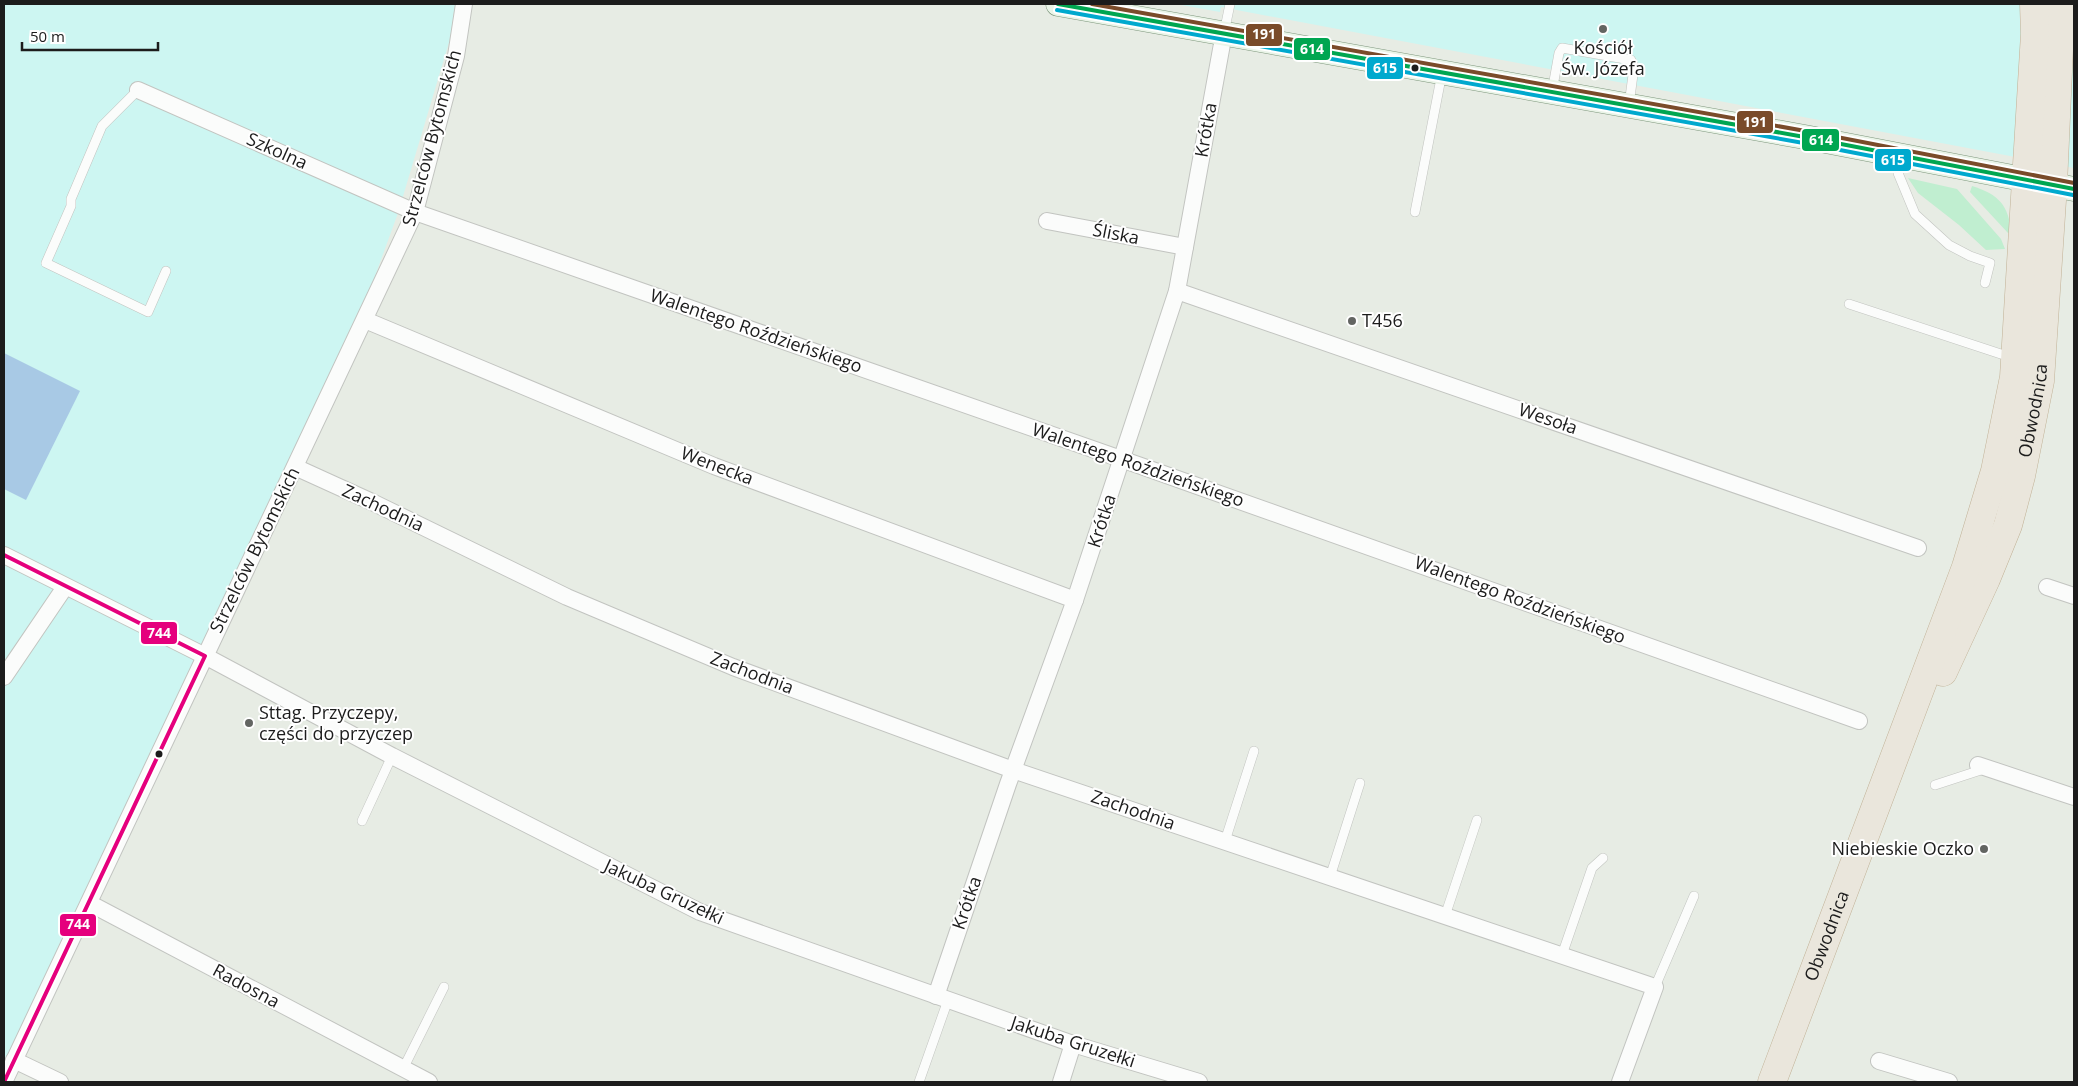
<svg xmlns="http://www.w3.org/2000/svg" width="2078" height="1086" font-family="'Open Sans',sans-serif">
<rect width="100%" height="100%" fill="#e7ece4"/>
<g fill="#c0eed0">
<path d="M 1908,178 L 1957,189 L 2001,239 L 2005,249 L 1986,250 L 1959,225 L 1918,193 Z"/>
<path d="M 1972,186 C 1998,194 2009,205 2011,233 L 2008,233 L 1970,192 Z"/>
</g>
<g fill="#cdf6f2">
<path d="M 4,4 L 455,4 L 450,39 L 398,213 L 343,364 L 4,1063 Z"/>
<path d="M 1176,4 L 2074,4 L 2074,168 L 1221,7 L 1220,12 Z"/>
</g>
<path fill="#a8c9e5" d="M 4,353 L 80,391 L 26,500 L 4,489 Z"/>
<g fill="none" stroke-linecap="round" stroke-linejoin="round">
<defs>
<g id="lane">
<path d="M 1224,33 L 1230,4"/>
<path d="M 138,90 L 102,126 L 71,199 L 71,206 L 46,263 L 148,312 L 166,271"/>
<path d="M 1552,92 L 1559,53 L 1562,48 L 1631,60 L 1634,67 L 1629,105"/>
<path d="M 1901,157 L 1898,173 L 1915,214 L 1949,245 L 1970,256 L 1990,263 L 1985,283"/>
<path d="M 1415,212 L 1442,73"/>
<path d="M 1849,304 L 2013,358"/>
<path d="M 1935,785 L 1984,769"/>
<path d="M 362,821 L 392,756"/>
<path d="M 1225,841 L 1254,751"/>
<path d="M 1330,877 L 1360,783"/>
<path d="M 1445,916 L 1477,820"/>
<path d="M 1562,955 L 1592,868 L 1603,858"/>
<path d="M 1655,987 L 1694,896"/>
<path d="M 403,1069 L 444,987"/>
<path d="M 919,1082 L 948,1000"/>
</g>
<g id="street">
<path d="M 138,90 L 415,212 L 1141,466 L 1859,721"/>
<path d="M 1047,221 L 1185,247"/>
<path d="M 1177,291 L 1918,548"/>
<path d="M 365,320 L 714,466 L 1075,600"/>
<path d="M 295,467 L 372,502 L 567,597 L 733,667 L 1013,770 L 1655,987 L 1620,1082"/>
<path d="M 4,555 L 205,656 L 392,756 L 700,912 L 1073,1044 L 1199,1082"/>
<path d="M 2047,587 L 2074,596"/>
<path d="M 4,677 L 65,587"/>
<path d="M 1978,765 L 2074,797"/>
<path d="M 89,903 L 429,1082"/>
<path d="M 936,996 L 1008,784 L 1075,600 L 1177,291 L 1224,33"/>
<path d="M 14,1060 L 60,1082"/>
<path d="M 1879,1061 L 1949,1082"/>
<path d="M 4,1082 L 415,212 L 456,56 L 464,4"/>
<path d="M 1061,1082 L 1073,1044"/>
</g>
<path id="secondary" d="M 1058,4 L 1810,138 L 2074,189"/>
<g id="highway">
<path id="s1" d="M 1943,672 L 1986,579 L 2008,525 L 2021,476 L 2040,381 L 2053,185 L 2061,4"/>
<path id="s2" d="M 1772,1082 L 1966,567 L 1995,471 L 2014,377 L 2035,34 L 2034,4"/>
</g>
</defs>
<use href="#lane" stroke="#c2c4c0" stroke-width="10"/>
<use href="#street" stroke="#c2c4c0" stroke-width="18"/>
<use href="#secondary" stroke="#7d967c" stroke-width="25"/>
<use href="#highway" stroke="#c1b196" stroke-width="29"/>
<use href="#lane" stroke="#fbfcfb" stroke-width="9"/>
<use href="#street" stroke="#fbfcfb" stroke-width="16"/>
<use href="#secondary" stroke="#eaf4e8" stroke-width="24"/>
<use href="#highway" stroke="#eae6dc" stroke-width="28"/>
<defs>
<path id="bus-1" d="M 1058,4 L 1810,138 L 2074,189"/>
<path id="bus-2" d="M 1057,10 L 1809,144 L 2073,195"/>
<path id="bus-3" d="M 1092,4 L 1811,132 L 2074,183"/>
<path id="bus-4" d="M 4,555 L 205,656 L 4,1082"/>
</defs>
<use href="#bus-1" stroke="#fff" stroke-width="8"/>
<use href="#bus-2" stroke="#fff" stroke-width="8"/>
<use href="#bus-3" stroke="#fff" stroke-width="8"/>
<use href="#bus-4" stroke="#fff" stroke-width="8"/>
<use href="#bus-1" stroke="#00a651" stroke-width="4"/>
<use href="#bus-2" stroke="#00a9ce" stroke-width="4"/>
<use href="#bus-3" stroke="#7a4b2a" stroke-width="4"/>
<use href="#bus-4" stroke="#e5007d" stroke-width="4"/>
</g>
<g fill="#636562" stroke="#fff" stroke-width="2">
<circle cx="1603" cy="29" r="5"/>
<circle cx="1352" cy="321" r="5"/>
<circle cx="249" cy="723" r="5"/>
<circle cx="1984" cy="849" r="5"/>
</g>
<g fill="#1c1c1c" stroke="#fff" stroke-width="2">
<circle cx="1415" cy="68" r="4.5"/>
<circle cx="159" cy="754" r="4.5"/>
</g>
<g text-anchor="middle" stroke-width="4" stroke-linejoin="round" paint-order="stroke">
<g font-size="18" fill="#1c1c1c" stroke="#fff" text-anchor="start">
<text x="1603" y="54" text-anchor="middle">Kościół<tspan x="1603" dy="21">Św. Józefa</tspan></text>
<text x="1362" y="327">T456</text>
<text x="259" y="719">Sttag. Przyczepy,<tspan x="259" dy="21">części do przyczep</tspan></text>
<text x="1974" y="855" text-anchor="end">Niebieskie Oczko</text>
</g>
<g font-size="18" fill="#1c1c1c" stroke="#fff">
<text transform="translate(1206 130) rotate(-80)" y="6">Krótka</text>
<text transform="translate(432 138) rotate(-75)" y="6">Strzelców Bytomskich</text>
<text transform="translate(277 151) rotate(24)" y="6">Szkolna</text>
<text transform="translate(1116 234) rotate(11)" y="6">Śliska</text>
<text transform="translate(756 331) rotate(19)" y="6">Walentego Roździeńskiego</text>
<text dy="6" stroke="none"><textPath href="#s1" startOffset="278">Obwodnica</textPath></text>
<text transform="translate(1548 419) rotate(19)" y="6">Wesoła</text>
<text transform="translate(1138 465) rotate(19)" y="6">Walentego Roździeńskiego</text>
<text transform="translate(717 466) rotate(21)" y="6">Wenecka</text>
<text transform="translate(383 508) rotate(25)" y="6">Zachodnia</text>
<text transform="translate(1102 521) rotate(-72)" y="6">Krótka</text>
<text transform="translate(255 550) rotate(-64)" y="6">Strzelców Bytomskich</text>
<text transform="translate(1520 600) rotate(20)" y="6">Walentego Roździeńskiego</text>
<text transform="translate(752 673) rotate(21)" y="6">Zachodnia</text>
<text transform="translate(1133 810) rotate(19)" y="6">Zachodnia</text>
<text transform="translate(664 892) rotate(25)" y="6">Jakuba Gruzełki</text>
<text transform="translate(967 903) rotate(-71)" y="6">Krótka</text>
<text dy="6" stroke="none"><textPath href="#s2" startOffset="156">Obwodnica</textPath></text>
<text transform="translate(246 986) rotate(28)" y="6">Radosna</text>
<text transform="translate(1073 1042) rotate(18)" y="6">Jakuba Gruzełki</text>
</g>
</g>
<g stroke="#fff" stroke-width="2">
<rect x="1245" y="23" width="38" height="24" rx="5" fill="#7a4b2a"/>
<rect x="1293" y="37" width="38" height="24" rx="5" fill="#00a651"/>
<rect x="1366" y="56" width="38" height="24" rx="5" fill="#00a9ce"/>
<rect x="1736" y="110" width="38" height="24" rx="5" fill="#7a4b2a"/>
<rect x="1801" y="128" width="39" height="24" rx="5" fill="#00a651"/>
<rect x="1874" y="148" width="38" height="24" rx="5" fill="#00a9ce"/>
<rect x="140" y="621" width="38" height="24" rx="5" fill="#e5007d"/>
<rect x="59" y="913" width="38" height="24" rx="5" fill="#e5007d"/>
</g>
<g font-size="14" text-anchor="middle" font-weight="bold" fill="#fff">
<text x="1264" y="39">191</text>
<text x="1312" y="54">614</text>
<text x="1385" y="73">615</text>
<text x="1755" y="127">191</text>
<text x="1821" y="145">614</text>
<text x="1893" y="165">615</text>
<text x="159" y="638">744</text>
<text x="78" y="929">744</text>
</g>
<rect width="2078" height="1086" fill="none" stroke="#1c1c1c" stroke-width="10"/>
<path d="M22 42v8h136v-8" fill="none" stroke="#1c1c1c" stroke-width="2.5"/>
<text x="30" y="42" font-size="15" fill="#1c1c1c" stroke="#ffffff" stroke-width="4" paint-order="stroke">50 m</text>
</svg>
